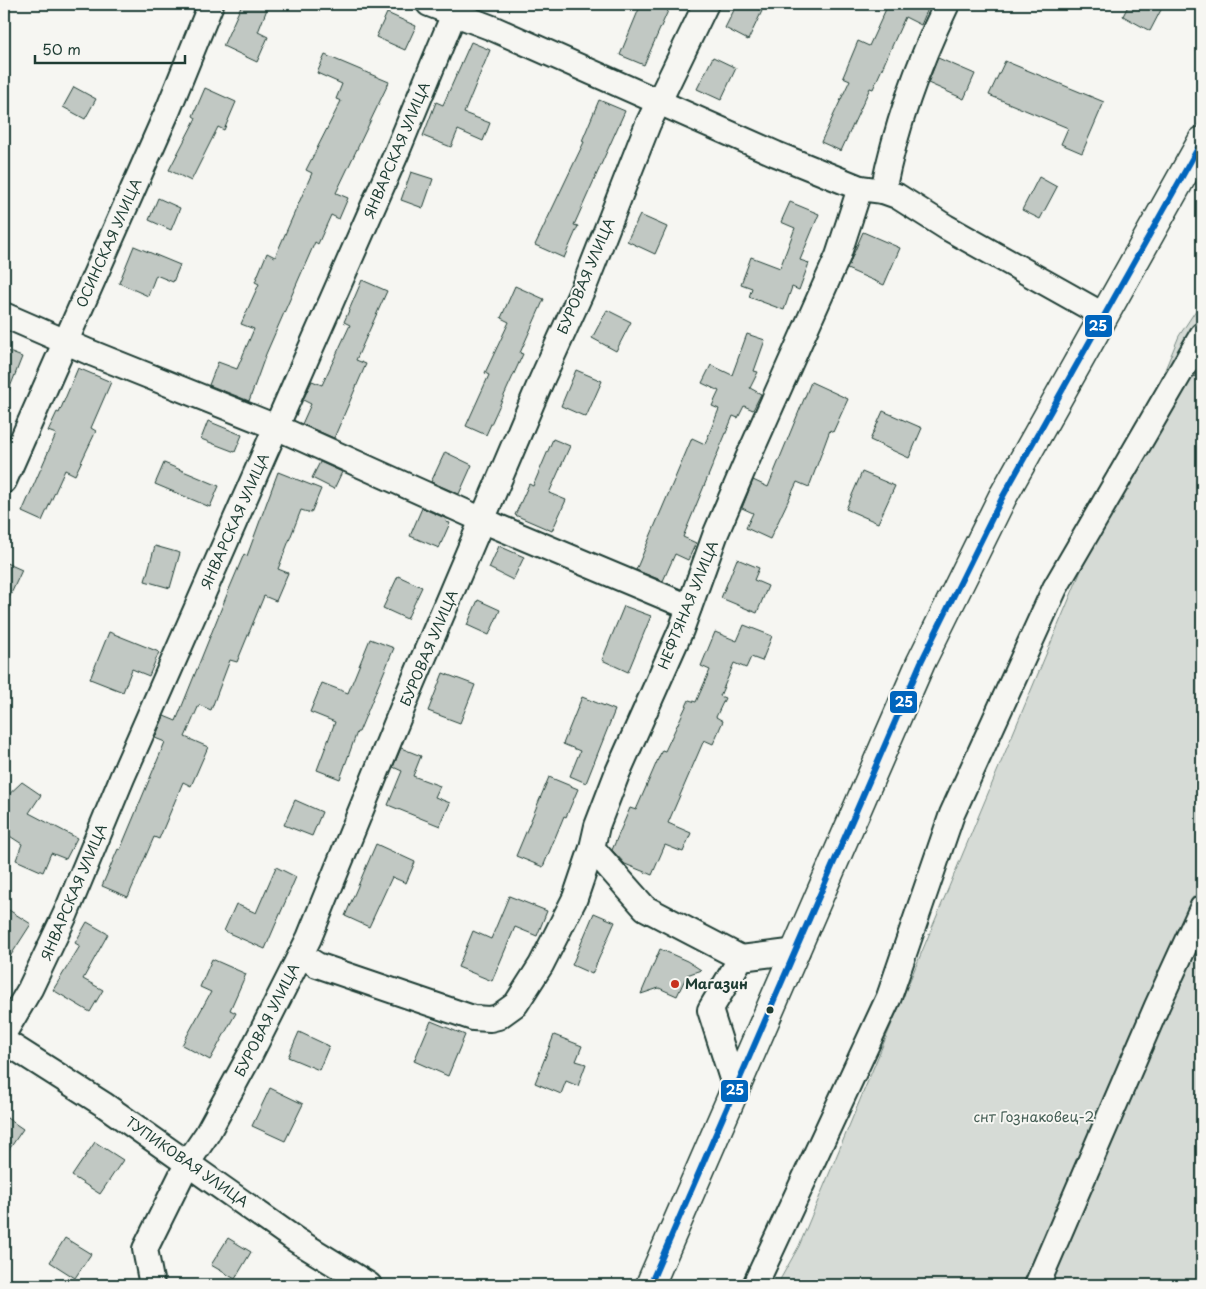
<svg xmlns="http://www.w3.org/2000/svg" width="1206" height="1289" font-family="'Playpen Sans',sans-serif">
<rect width="100%" height="100%" fill="#f6f6f2"/>
<filter id="ink" filterUnits="userSpaceOnUse"><feTurbulence type="fractalNoise" baseFrequency=".02" numOctaves="2"/><feDisplacementMap in="SourceGraphic" scale="10" xChannelSelector="R" yChannelSelector="G"/><feConvolveMatrix kernelMatrix="1 2 1 2 8 2 1 2 1" color-interpolation-filters="sRGB"/></filter>
<g filter="url(#ink)">
<path fill="#d6dbd6" stroke="#7a8c85" d="M 1202,301 L 1202,1285 L 777,1285 L 799,1246 L 1179,336 Z"/>
<g fill="#c1c8c3" stroke="#1f3d34">
<path d="M 242,4 L 269,4 L 258,32 L 268,37 L 257,62 L 223,46 Z"/>
<path d="M 641,4 L 671,4 L 644,65 L 620,55 Z"/>
<path d="M 737,4 L 747,4 L 762,11 L 748,40 L 725,28 Z"/>
<path d="M 876,4 L 930,4 L 921,25 L 905,17 L 873,89 L 870,88 L 841,151 L 821,142 L 850,80 L 843,77 L 858,41 L 869,46 L 886,9 Z"/>
<path d="M 1129,4 L 1164,4 L 1150,31 L 1123,16 Z"/>
<path d="M 387,13 L 416,26 L 405,50 L 376,37 Z"/>
<path d="M 471,42 L 490,50 L 464,113 L 490,123 L 483,141 L 458,130 L 451,147 L 423,136 L 436,102 L 443,105 Z"/>
<path d="M 325,55 L 389,82 L 336,193 L 348,198 L 339,219 L 331,215 L 318,244 L 315,242 L 266,354 L 249,401 L 209,385 L 218,362 L 237,369 L 254,329 L 241,324 L 259,284 L 255,282 L 267,253 L 275,257 L 312,173 L 306,170 L 341,101 L 336,99 L 342,84 L 317,73 Z"/>
<path d="M 713,57 L 736,68 L 721,100 L 697,89 Z"/>
<path d="M 938,58 L 975,74 L 964,99 L 928,83 Z"/>
<path d="M 1005,61 L 1104,102 L 1082,153 L 1061,144 L 1068,128 L 989,95 Z"/>
<path d="M 74,87 L 96,99 L 85,119 L 63,107 Z"/>
<path d="M 205,88 L 236,102 L 224,130 L 218,127 L 191,181 L 169,170 L 196,118 L 193,116 Z"/>
<path d="M 599,100 L 625,111 L 574,225 L 578,226 L 564,258 L 535,245 L 584,142 L 582,141 Z"/>
<path d="M 411,172 L 433,179 L 423,208 L 401,200 Z"/>
<path d="M 1039,177 L 1057,187 L 1040,219 L 1022,210 Z"/>
<path d="M 158,198 L 180,208 L 171,230 L 149,220 Z"/>
<path d="M 790,202 L 819,214 L 800,260 L 809,263 L 799,290 L 792,287 L 784,310 L 749,297 L 752,288 L 741,284 L 751,257 L 780,268 L 795,228 L 781,222 Z"/>
<path d="M 640,215 L 667,227 L 655,254 L 627,241 Z"/>
<path d="M 863,232 L 900,248 L 884,285 L 847,269 Z"/>
<path d="M 134,246 L 180,265 L 173,282 L 156,275 L 148,296 L 119,283 Z"/>
<path d="M 362,280 L 387,291 L 356,360 L 366,364 L 334,438 L 302,424 L 311,404 L 303,400 L 312,381 L 322,385 L 350,325 L 344,322 Z"/>
<path d="M 515,286 L 544,299 L 520,353 L 523,354 L 486,435 L 466,426 L 489,375 L 485,373 L 509,322 L 501,318 Z"/>
<path d="M 607,310 L 631,322 L 616,351 L 592,338 Z"/>
<path d="M 747,334 L 765,340 L 754,371 L 758,372 L 750,388 L 761,394 L 753,410 L 744,406 L 738,418 L 733,416 L 683,537 L 696,543 L 688,560 L 675,554 L 663,581 L 636,570 L 692,438 L 705,444 L 719,409 L 712,406 L 719,391 L 702,383 L 711,365 L 732,375 Z"/>
<path d="M 4,350 L 22,357 L 5,400 L 4,399 Z"/>
<path d="M 78,368 L 111,382 L 91,428 L 96,431 L 75,475 L 65,470 L 42,521 L 22,512 L 56,434 L 48,431 L 57,412 L 59,413 Z"/>
<path d="M 576,370 L 602,381 L 586,417 L 561,406 Z"/>
<path d="M 811,382 L 848,399 L 833,432 L 830,430 L 809,487 L 797,482 L 770,539 L 746,528 L 753,513 L 742,508 L 753,480 L 768,487 Z"/>
<path d="M 883,411 L 922,428 L 909,458 L 870,440 Z"/>
<path d="M 208,421 L 242,435 L 235,452 L 201,439 Z"/>
<path d="M 553,439 L 570,446 L 549,493 L 566,500 L 552,531 L 515,515 L 529,484 L 533,486 Z"/>
<path d="M 445,452 L 472,465 L 459,494 L 431,482 Z"/>
<path d="M 320,462 L 342,472 L 334,489 L 312,478 Z"/>
<path d="M 164,463 L 219,486 L 210,507 L 155,484 Z"/>
<path d="M 278,472 L 321,489 L 311,513 L 301,510 L 278,569 L 288,573 L 276,601 L 264,596 L 237,662 L 230,660 L 211,710 L 199,705 L 185,737 L 208,747 L 191,786 L 183,782 L 159,839 L 154,837 L 128,897 L 102,886 L 118,849 L 120,850 L 165,742 L 155,738 L 164,716 L 176,721 L 228,592 L 244,554 L 247,556 Z"/>
<path d="M 862,472 L 895,486 L 878,523 L 846,509 Z"/>
<path d="M 422,508 L 447,519 L 446,522 L 450,523 L 439,548 L 410,536 Z"/>
<path d="M 155,546 L 180,553 L 170,588 L 145,581 Z"/>
<path d="M 499,546 L 524,557 L 513,580 L 489,568 Z"/>
<path d="M 737,559 L 759,568 L 754,580 L 768,586 L 757,613 L 721,598 Z"/>
<path d="M 4,562 L 22,570 L 4,609 Z"/>
<path d="M 398,576 L 422,587 L 407,619 L 383,608 Z"/>
<path d="M 478,600 L 500,610 L 489,635 L 467,625 Z"/>
<path d="M 624,606 L 651,616 L 628,672 L 602,660 Z"/>
<path d="M 744,625 L 772,636 L 762,661 L 751,657 L 746,668 L 734,663 L 720,696 L 725,698 L 716,717 L 723,721 L 713,744 L 704,740 L 668,823 L 691,833 L 683,852 L 665,845 L 652,875 L 625,864 L 612,850 L 630,808 L 636,810 L 662,750 L 665,751 L 689,700 L 696,702 L 710,670 L 701,666 L 715,632 L 737,641 Z"/>
<path d="M 109,632 L 159,652 L 149,676 L 132,669 L 123,692 L 90,679 Z"/>
<path d="M 370,639 L 394,648 L 359,732 L 357,732 L 340,779 L 317,770 L 335,722 L 310,712 L 322,683 L 348,693 Z"/>
<path d="M 443,673 L 475,685 L 460,723 L 428,711 Z"/>
<path d="M 582,697 L 615,710 L 586,783 L 570,776 L 580,751 L 563,744 Z"/>
<path d="M 401,748 L 421,756 L 413,776 L 440,786 L 435,797 L 450,803 L 440,826 L 388,805 L 402,771 L 393,767 Z"/>
<path d="M 549,777 L 578,789 L 566,817 L 564,816 L 543,867 L 516,856 Z"/>
<path d="M 22,782 L 41,795 L 29,813 L 77,838 L 66,859 L 51,853 L 43,872 L 16,860 L 22,844 L 5,833 L 8,821 L 4,818 L 4,799 Z"/>
<path d="M 295,800 L 322,812 L 312,836 L 284,825 Z"/>
<path d="M 376,844 L 415,862 L 406,883 L 392,877 L 369,927 L 345,916 Z"/>
<path d="M 276,867 L 296,877 L 265,949 L 224,931 L 236,904 L 256,913 Z"/>
<path d="M 509,896 L 547,911 L 537,936 L 515,927 L 492,981 L 458,967 L 473,931 L 491,939 Z"/>
<path d="M 4,907 L 31,924 L 4,966 Z"/>
<path d="M 594,913 L 615,922 L 592,974 L 572,965 Z"/>
<path d="M 87,922 L 108,934 L 83,979 L 103,990 L 90,1012 L 53,990 L 80,946 L 75,943 Z"/>
<path d="M 660,949 L 687,961 L 701,970 L 687,975 L 677,996 L 659,988 L 641,994 Z"/>
<path d="M 212,959 L 246,974 L 230,1010 L 236,1013 L 210,1060 L 182,1045 L 211,992 L 200,987 Z"/>
<path d="M 431,1021 L 465,1035 L 448,1076 L 414,1061 Z"/>
<path d="M 299,1032 L 329,1046 L 319,1070 L 288,1057 Z"/>
<path d="M 554,1035 L 582,1046 L 576,1061 L 586,1064 L 578,1086 L 566,1081 L 561,1094 L 535,1083 Z"/>
<path d="M 270,1088 L 303,1104 L 285,1141 L 252,1126 Z"/>
<path d="M 4,1116 L 23,1129 L 4,1157 Z"/>
<path d="M 95,1142 L 123,1160 L 100,1194 L 72,1176 Z"/>
<path d="M 65,1238 L 91,1254 L 75,1278 L 50,1262 Z"/>
<path d="M 228,1238 L 251,1252 L 235,1279 L 211,1265 Z"/>
</g>
<g fill="none" stroke-linecap="round" stroke-linejoin="round">
<defs>
<g id="minor">
<path d="M 429,4 L 492,28 L 776,154 L 860,188 L 883,191 L 897,196 L 946,227 L 1103,315"/>
<path d="M 883,191 C 896,125 918,64 947,4"/>
<path d="M 4,315 L 89,352 L 276,427 L 496,526 L 689,607"/>
<path d="M 4,481 L 168,110 L 211,4"/>
<path d="M 592,848 L 645,908 L 741,958"/>
<path d="M 301,955 L 317,965 L 473,1018 L 490,1019 L 498,1017 L 516,1004 L 541,965 L 575,898 L 592,848 L 597,826 L 617,774 L 681,630 L 716,533 L 748,458 L 838,256 L 860,188"/>
<path d="M 4,1033 L 30,989 L 66,913 L 122,778 L 397,152 L 458,4"/>
<path d="M 4,1041 L 103,1104 L 296,1240 L 369,1285"/>
<path d="M 735,1088 L 710,1010 L 741,958 L 797,951"/>
<path d="M 152,1285 L 145,1249 L 188,1162 L 207,1134 L 250,1055 L 309,938 L 409,692 L 542,379 L 586,282 L 648,124 L 706,4"/>
<path d="M 755,1285 L 889,997 L 952,814 L 1055,588 L 1202,335"/>
<path d="M 1037,1285 L 1157,1006 L 1202,908"/>
</g>
<path id="major" d="M 650,1285 L 921,662 L 1002,498 L 1202,141"/>
</defs>
<use href="#minor" stroke="#1f3d34" stroke-width="28"/>
<use href="#major" stroke="#1f3d34" stroke-width="31"/>
<use href="#minor" stroke="#f6f6f2" stroke-width="24"/>
<use href="#major" stroke="#f6f6f2" stroke-width="28"/>
<defs>
<path id="bus-1" d="M 650,1285 L 921,662 L 1002,498 L 1202,141"/>
</defs>
<use href="#bus-1" stroke="#f6f6f2" stroke-width="10"/>
<use href="#bus-1" stroke="#0065bd" stroke-width="6"/>
</g>
</g>
<circle fill="#c8321e" stroke="#f6f6f2" stroke-width="2" cx="675" cy="984" r="5"/>
<circle fill="#1f3d34" stroke="#f6f6f2" stroke-width="2" cx="770" cy="1010" r="4.5"/>
<g text-anchor="middle" stroke-width="4" stroke-linejoin="round" paint-order="stroke">
<g font-size="14" fill="#1f3d34" stroke="#f6f6f2">
<text transform="translate(397 150) rotate(-67)" y="5">ЯНВАРСКАЯ УЛИЦА</text>
<text transform="translate(109 243) rotate(-66)" y="5">ОСИНСКАЯ УЛИЦА</text>
<text transform="translate(586 276) rotate(-67)" y="5">БУРОВАЯ УЛИЦА</text>
<text transform="translate(235 521) rotate(-66)" y="5">ЯНВАРСКАЯ УЛИЦА</text>
<text transform="translate(688 605) rotate(-68)" y="5">НЕФТЯНАЯ УЛИЦА</text>
<text transform="translate(429 648) rotate(-67)" y="5">БУРОВАЯ УЛИЦА</text>
<text transform="translate(74 892) rotate(-67)" y="5">ЯНВАРСКАЯ УЛИЦА</text>
<text transform="translate(267 1020) rotate(-63)" y="5">БУРОВАЯ УЛИЦА</text>
<text transform="translate(187 1162) rotate(35)" y="5">ТУПИКОВАЯ УЛИЦА</text>
</g>
<g font-size="14" font-weight="bold" fill="#1f3d34" stroke="#f6f6f2" text-anchor="start">
<text x="685" y="989">Магазин</text>
</g>
<g font-size="14" fill="#445d54" stroke="#f6f6f2">
<text x="1034" y="1122">снт Гознаковец-2</text>
</g>
</g>
<g stroke="#f6f6f2" stroke-width="2">
<rect x="1084" y="314" width="29" height="24" rx="5" fill="#0065bd"/>
<rect x="889" y="690" width="29" height="24" rx="5" fill="#0065bd"/>
<rect x="720" y="1079" width="29" height="24" rx="5" fill="#0065bd"/>
</g>
<g font-size="14" text-anchor="middle" font-weight="bold" fill="#fff">
<text x="1098" y="331">25</text>
<text x="904" y="707">25</text>
<text x="735" y="1095">25</text>
</g>
<rect width="1206" height="1289" fill="none" stroke="#f6f6f2" stroke-width="20"/>
<rect x="10" y="10" width="1186" height="1269" fill="none" stroke="#1f3d34" stroke-width="2" filter="url(#ink)"/>
<path d="M35 55v8h150v-8" fill="none" stroke="#1f3d34" stroke-width="2.5"/>
<text x="42" y="55" font-size="15" fill="#1f3d34" stroke="#f6f6f2" stroke-width="4" paint-order="stroke">50 m</text>
</svg>
